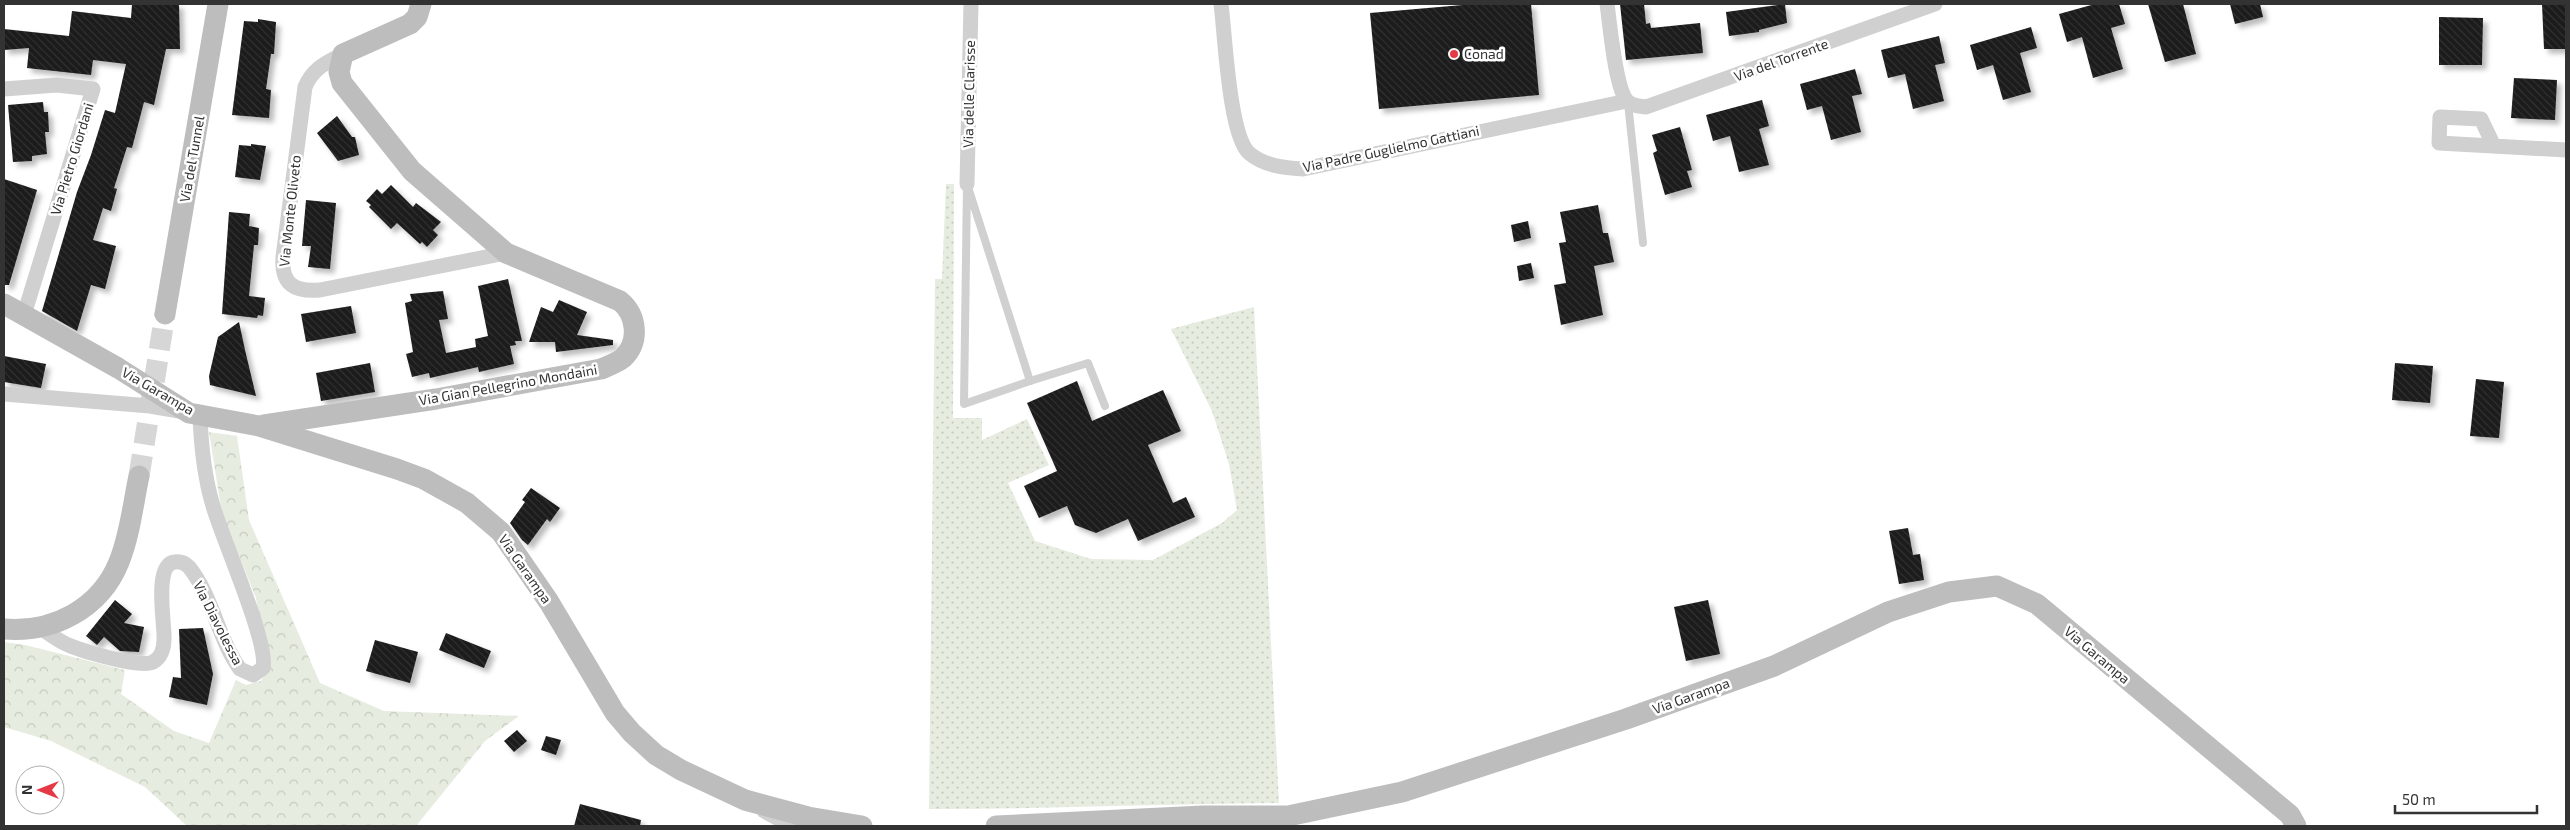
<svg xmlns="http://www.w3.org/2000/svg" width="2570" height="830" font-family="'Exo 2',sans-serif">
<defs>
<pattern id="grass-dots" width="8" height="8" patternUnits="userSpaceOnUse" patternTransform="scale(1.25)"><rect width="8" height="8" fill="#e6ecdf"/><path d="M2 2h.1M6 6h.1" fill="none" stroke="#c6cbc0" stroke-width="1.8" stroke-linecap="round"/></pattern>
<pattern id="forest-crowns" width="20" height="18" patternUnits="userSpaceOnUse" patternTransform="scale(1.25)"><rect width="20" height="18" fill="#e6ecdf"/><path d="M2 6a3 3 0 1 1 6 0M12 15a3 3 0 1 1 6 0" fill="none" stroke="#c6cbc0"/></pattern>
<pattern id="building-back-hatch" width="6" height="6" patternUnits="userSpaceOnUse" patternTransform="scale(1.25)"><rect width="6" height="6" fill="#1a1a1a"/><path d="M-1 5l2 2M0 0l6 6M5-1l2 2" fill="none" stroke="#333"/></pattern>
<filter id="shadow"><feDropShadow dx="4.5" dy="4.5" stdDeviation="2.5" flood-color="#0004"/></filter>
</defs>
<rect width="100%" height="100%" fill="#fff"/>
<path fill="url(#grass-dots)" d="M 946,184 L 954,184 L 953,418 L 982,418 L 982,440 L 1027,419 L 1049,465 L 1008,483 L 1035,541 L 1091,559 L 1153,560 L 1222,523 L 1237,510 L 1229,464 L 1212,411 L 1171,329 L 1254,307 L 1279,803 C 1163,804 1046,809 929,809 L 935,279 L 942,279 Z"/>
<path fill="url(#forest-crowns)" d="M 209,432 L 237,436 L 249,520 L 320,683 L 384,711 L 519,716 L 485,741 L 416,826 L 187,826 L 145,787 L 51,741 L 4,727 L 4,642 L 25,645 L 125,670 L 121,694 L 174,731 L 209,743 L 236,680 L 246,685 L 261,681 L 268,668 L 256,598 L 222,514 Z"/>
<g fill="url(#building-back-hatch)" filter="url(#shadow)">
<path d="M 132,4 L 179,4 L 180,49 L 166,49 L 154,105 L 144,102 L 132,148 L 127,147 L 114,188 L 117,189 L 111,211 L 103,208 L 93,240 L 116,246 L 105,289 L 91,285 L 77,331 L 42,311 L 77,192 L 91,155 L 105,110 L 115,113 L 126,64 L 93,60 L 91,75 L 27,68 L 29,48 L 4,50 L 4,29 L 69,36 L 72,11 L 131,18 Z"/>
<path d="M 1474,4 L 1531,4 L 1539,95 L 1379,109 L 1370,13 Z"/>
<path d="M 1620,4 L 1644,4 L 1646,24 L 1650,23 L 1651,28 L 1700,23 L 1703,53 L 1626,60 Z"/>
<path d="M 1785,4 L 1787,23 L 1759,30 L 1759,32 L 1729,36 L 1726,12 Z"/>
<path d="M 2095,4 L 2119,4 L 2125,24 L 2111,28 L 2123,69 L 2093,78 L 2082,37 L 2067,42 L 2059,14 Z"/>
<path d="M 2148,4 L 2183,4 L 2196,54 L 2165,62 Z"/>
<path d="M 2230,4 L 2260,4 L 2263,17 L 2235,24 Z"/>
<path d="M 2542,4 L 2566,4 L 2566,49 L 2544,49 Z"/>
<path d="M 2439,17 L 2483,18 L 2482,65 L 2439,65 Z"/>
<path d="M 258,19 L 276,22 L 274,54 L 271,54 L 266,89 L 271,90 L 269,118 L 232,115 L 244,21 L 258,22 Z"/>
<path d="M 2031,27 L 2037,48 L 2020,53 L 2031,92 L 2003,100 L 1993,65 L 1977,70 L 1970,45 Z"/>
<path d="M 1939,36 L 1945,63 L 1935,65 L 1944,101 L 1913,109 L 1905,74 L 1888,78 L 1881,50 Z"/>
<path d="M 1855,69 L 1862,94 L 1852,96 L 1861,132 L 1831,140 L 1822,106 L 1807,110 L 1800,84 Z"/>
<path d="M 2514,78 L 2557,80 L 2555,120 L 2511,118 Z"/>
<path d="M 1762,100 L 1769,126 L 1759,129 L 1769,165 L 1739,172 L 1730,136 L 1713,141 L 1706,115 Z"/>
<path d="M 43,102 L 44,112 L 48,112 L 49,132 L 45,132 L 47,154 L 32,156 L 32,161 L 13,162 L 8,105 Z"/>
<path d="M 337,116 L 352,137 L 355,137 L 359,155 L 338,161 L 317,133 Z"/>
<path d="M 1680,127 L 1692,170 L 1687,171 L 1692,187 L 1665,195 L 1653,153 L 1657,151 L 1652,135 Z"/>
<path d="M 251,144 L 266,146 L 260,180 L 235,177 L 239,145 L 251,146 Z"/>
<path d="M 4,179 L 37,190 L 9,285 L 4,285 Z"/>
<path d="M 391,185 L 413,207 L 416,203 L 441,222 L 433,230 L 438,235 L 427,247 L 422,242 L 420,244 L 397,223 L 391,229 L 369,207 L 371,205 L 366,201 L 377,189 L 382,194 Z"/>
<path d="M 306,200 L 336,203 L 330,269 L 308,267 L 311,246 L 302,246 Z"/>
<path d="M 1598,205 L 1603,233 L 1608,233 L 1614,262 L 1594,266 L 1603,315 L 1561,325 L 1554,285 L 1566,283 L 1559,243 L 1566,242 L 1560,212 Z"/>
<path d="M 229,212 L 250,214 L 249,226 L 259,228 L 258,245 L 254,245 L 249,296 L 265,298 L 263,316 L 258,315 L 257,318 L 222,314 Z"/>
<path d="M 1528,221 L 1531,238 L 1514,242 L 1511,225 Z"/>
<path d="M 1531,263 L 1534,278 L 1519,281 L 1517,266 Z"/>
<path d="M 508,279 L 522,341 L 515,341 L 516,345 L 510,346 L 514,364 L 479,372 L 478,367 L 430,378 L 429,373 L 412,377 L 406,354 L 413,352 L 405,303 L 412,301 L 410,294 L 443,291 L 448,319 L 439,320 L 446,353 L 476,347 L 475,339 L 488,336 L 478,286 Z"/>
<path d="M 559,300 L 587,312 L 577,335 L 613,340 L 613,345 L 556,352 L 555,342 L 529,342 L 541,307 L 553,312 Z"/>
<path d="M 351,306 L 356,333 L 306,342 L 301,314 Z"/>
<path d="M 239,322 L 245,350 L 256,396 L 210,385 L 209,376 L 218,337 Z"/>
<path d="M 4,356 L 46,364 L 41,388 L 4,382 Z"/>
<path d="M 370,363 L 375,392 L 321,401 L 316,373 Z"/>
<path d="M 2395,363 L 2433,366 L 2430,403 L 2392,400 Z"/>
<path d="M 2476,379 L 2504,382 L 2499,438 L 2470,436 Z"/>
<path d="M 1077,381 L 1092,421 L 1163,390 L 1181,431 L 1148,445 L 1173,503 L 1186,497 L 1195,517 L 1138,541 L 1128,519 L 1096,533 L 1075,525 L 1067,506 L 1039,518 L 1024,486 L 1057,471 L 1027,403 Z"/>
<path d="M 531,488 L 560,508 L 550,522 L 547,519 L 528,545 L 522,540 L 510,523 L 525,502 L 522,500 Z"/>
<path d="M 1908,528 L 1913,555 L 1920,554 L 1924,580 L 1899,584 L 1889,531 Z"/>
<path d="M 115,600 L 132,614 L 124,623 L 144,627 L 139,652 L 120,651 L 104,637 L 97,645 L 86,636 Z"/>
<path d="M 1708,600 L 1720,654 L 1686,661 L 1674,607 Z"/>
<path d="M 203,628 L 213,674 L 207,705 L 169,697 L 173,677 L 181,678 L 179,629 Z"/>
<path d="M 446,633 L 491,651 L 484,668 L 439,650 Z"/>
<path d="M 375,640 L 418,652 L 410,683 L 366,671 Z"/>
<path d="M 517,730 L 527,741 L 514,752 L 504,741 Z"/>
<path d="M 546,736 L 561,740 L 556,755 L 541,750 Z"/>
<path d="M 580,804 L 641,820 L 640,826 L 574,826 Z"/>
</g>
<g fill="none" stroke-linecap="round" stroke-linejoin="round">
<path stroke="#d6d6d6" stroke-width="21" stroke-dasharray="21 11" stroke-linecap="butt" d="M 139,476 L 165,314"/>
<g stroke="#d0d0d0" stroke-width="8">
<path d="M 1628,103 L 1643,243"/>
<path d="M 967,184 L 1030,381 L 964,404 Z"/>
<path d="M 1030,381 L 1088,363 L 1105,406"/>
</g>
<g stroke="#d0d0d0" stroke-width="15">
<path d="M 1221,4 C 1225,34 1229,135 1249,153 C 1264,166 1285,168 1303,169 L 1627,101"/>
<path d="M 1607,4 C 1610,24 1615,87 1627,101 C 1632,106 1639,106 1646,107 L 1935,4"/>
<path d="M 343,54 C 326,63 313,68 305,87 L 283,257 C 281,285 295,292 320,290 L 506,253"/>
<path d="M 4,89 L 57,85 L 93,89 L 24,315"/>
<path d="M 2494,146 L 2481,119 L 2440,117 L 2439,143 L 2566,150"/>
<path d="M 967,184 L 971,4"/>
<path d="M 4,394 L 150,406 L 179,411"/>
<path d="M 39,627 C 47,632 56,639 64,643 C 78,650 141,669 153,662 C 161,658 164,648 164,639 C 165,624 153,564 175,562 C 181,561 185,563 189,567 C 213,597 218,639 240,669 L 253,675 L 263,668 C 269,643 222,538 213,506 C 204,476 201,445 200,415"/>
<path d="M 764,811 L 792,826"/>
</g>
<g stroke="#bdbdbd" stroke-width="21">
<path d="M 4,304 L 118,368 L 189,413 L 259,426 L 397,469 L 424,479 L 467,503 L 501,532 L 549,602 L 615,713 L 632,733 L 656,755 L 681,770 L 745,800 L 808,817 L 862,826"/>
<path d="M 165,314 L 218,4"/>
<path d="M 264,425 L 436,399 L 601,369 C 608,366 617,363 623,358 C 640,342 637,315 620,301 L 506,253 L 412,171 L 342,83 L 339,72 L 343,54 L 410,24 L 417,17 L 421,4"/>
<path d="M 4,629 C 53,633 100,609 119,562 C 130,535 133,504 139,476"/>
<path d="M 996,826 L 1203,816 L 1288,816 L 1402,792 L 1626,719 L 1774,666 L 1888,612 L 1949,592 L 1997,586 L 2037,604 L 2290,815 L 2296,826"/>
</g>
</g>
<circle fill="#e63946" stroke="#fff" stroke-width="2" cx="1454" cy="54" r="5"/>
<g text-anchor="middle" stroke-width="5" stroke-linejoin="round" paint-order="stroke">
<g font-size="14" fill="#333" stroke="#fff" text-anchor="start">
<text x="1464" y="59">Conad</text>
</g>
<g font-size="14" fill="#333" stroke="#fff">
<text transform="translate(1781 60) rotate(-20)" y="5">Via del Torrente</text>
<text transform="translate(969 94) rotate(-89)" y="5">Via delle Clarisse</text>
<text transform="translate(1391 149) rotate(-12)" y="5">Via Padre Guglielmo Gattiani</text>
<text transform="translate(72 159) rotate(-73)" y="5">Via Pietro Giordani</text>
<text transform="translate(192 159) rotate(-80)" y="5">Via del Tunnel</text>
<text transform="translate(290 211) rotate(-84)" y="5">Via Monte Oliveto</text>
<text transform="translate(508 385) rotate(-10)" y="5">Via Gian Pellegrino Mondaini</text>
<text transform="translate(158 391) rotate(30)" y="5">Via Garampa</text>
<text transform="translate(525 569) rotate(55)" y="5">Via Garampa</text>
<text transform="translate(218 623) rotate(63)" y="5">Via Diavolessa</text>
<text transform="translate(2097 655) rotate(40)" y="5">Via Garampa</text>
<text transform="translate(1691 696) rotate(-20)" y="5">Via Garampa</text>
</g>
</g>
<rect width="2570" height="830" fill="none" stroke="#333333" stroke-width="10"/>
<g transform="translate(40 790) rotate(270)"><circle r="24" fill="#ffffff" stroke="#adadad"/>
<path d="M0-4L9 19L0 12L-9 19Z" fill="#e63946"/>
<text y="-8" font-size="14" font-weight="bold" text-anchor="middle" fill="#333333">N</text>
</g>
<path d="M2395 805v8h142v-8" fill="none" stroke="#333333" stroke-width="2.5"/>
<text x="2402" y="805" font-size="15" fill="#333333" stroke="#ffffff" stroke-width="4" paint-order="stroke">50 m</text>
</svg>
